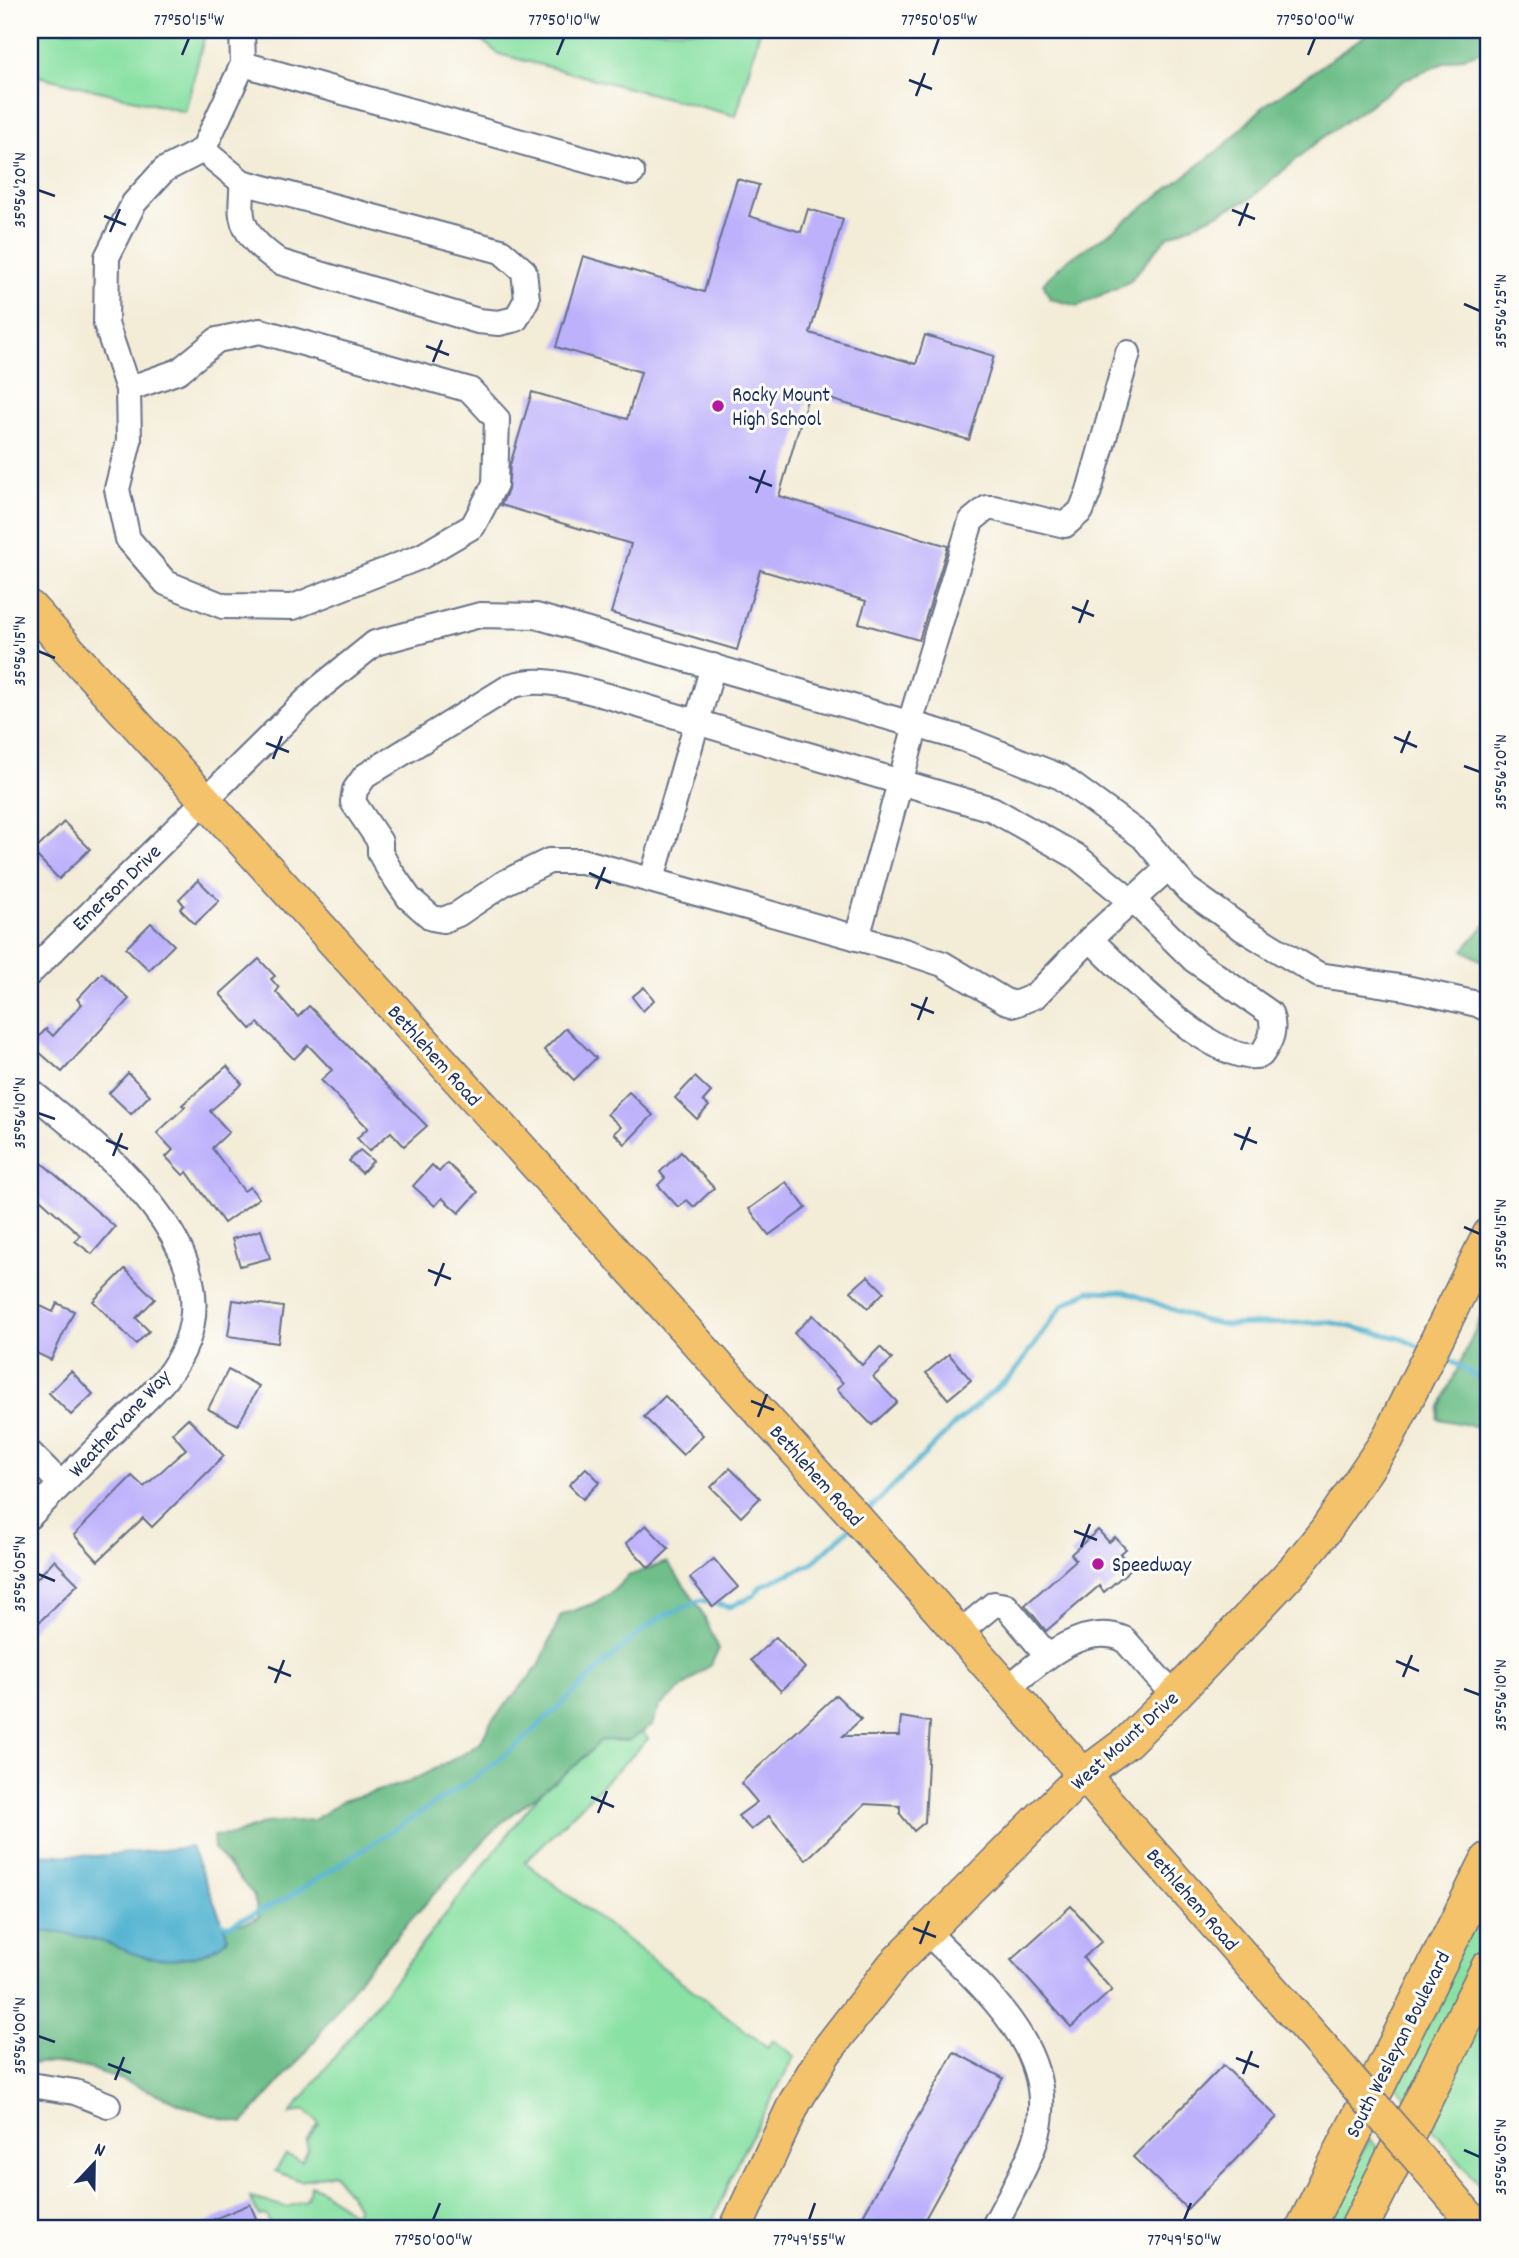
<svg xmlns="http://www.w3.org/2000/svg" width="1519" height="2258" font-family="Dekko,sans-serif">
<rect width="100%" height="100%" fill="#fdfcf7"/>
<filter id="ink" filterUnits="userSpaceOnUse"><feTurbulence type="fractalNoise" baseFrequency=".0143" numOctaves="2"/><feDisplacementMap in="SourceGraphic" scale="14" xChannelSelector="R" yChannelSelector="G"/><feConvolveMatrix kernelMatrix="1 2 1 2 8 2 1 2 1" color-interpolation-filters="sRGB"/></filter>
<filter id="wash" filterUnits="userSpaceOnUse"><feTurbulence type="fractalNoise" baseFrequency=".00686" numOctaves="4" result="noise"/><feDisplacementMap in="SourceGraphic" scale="28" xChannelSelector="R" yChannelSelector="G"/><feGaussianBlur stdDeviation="1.57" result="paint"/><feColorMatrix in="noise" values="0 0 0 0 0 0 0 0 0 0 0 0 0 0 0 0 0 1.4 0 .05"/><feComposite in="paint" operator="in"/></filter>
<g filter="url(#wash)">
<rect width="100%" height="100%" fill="#f3ecd7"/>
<g fill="#8ae1a4" stroke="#528881" stroke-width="2">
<path d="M 30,30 L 206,30 L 185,112 L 30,74 Z"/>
<path d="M 468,30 L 760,30 L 736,116 L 499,54 Z"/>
<path d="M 642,1731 L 648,1739 L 525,1862 L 767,2047 L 773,2040 L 795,2056 L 738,2161 L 710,2228 L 272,2228 L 266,2215 L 259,2216 L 250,2198 L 287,2207 L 306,2201 L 311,2185 C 328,2191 338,2206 355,2214 L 358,2206 L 333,2173 L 301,2181 L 275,2171 L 286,2155 L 302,2161 L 308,2150 L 306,2141 L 319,2124 L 305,2110 L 290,2114 L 544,1788 L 577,1764 L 601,1740 L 627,1741 Z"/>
<path d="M 1489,1889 L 1489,1943 L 1410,2102 L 1392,2080 Z"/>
<path d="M 1489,2002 L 1489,2104 L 1483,2115 L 1489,2125 L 1489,2196 L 1425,2120 Z"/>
<path d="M 1370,2139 L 1385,2157 L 1348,2228 L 1317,2228 Z"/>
</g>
<g fill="#6fbf8a" stroke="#457774" stroke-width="2">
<path d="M 1373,30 L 1489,30 L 1489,49 L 1444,63 L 1406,79 L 1318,141 L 1250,199 L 1167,237 L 1129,282 L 1078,306 L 1050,299 L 1043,283 L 1067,260 L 1108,234 L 1224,146 L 1264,106 Z"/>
<path d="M 1489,920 L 1489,965 L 1463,950 Z"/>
<path d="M 1489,1300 L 1489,1429 L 1438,1419 L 1440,1407 Z"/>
<path d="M 667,1562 L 700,1608 L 719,1649 L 711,1664 L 659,1707 L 652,1725 L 628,1741 L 601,1740 L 577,1764 L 500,1824 L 442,1885 L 364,1972 L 307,2051 L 243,2123 C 178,2114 99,2053 30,2064 L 30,1931 C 54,1931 77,1935 100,1941 C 112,1944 123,1950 135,1954 C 163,1963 208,1961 227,1938 L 223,1924 L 245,1923 L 259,1917 L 253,1894 L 214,1849 L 213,1836 L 234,1835 L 265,1823 L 314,1820 L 342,1801 L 409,1782 L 462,1755 L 481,1742 L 490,1723 L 539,1666 L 561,1615 L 592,1604 L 612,1592 L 628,1576 Z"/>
</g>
<path fill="#53b4d1" stroke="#377298" stroke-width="2" d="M 191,1847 L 226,1931 L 227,1938 C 208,1960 163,1963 135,1954 C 123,1950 112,1944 100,1941 C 77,1935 54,1931 30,1931 L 30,1854 L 97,1856 Z"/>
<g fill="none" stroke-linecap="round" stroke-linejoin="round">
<g stroke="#53b4d1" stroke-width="5">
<path d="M 1441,1355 L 1489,1384"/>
<path d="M 865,1514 L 954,1425 L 1013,1374 L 1063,1305 L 1089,1291 L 1126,1292 L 1201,1320 L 1226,1325 L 1329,1322 L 1400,1338 L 1422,1348"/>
<path d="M 219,1922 L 228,1926 L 289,1897 L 482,1773 L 522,1741 L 627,1643 L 659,1618 L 701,1600 L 730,1607 L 754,1595 L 761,1586 L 811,1564 L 850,1528"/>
</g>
</g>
<g id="blocks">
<g fill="#bdb1fc">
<path d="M 737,179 L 759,185 L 749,216 L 801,232 L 808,209 L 843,219 L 810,333 L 916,364 L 925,335 L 994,356 L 969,440 L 809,393 L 779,496 L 948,546 L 919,640 L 859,623 L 866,601 L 760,570 L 737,650 L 611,613 L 631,544 L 501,505 L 508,490 L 510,465 L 532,392 L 627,419 L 641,372 L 556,347 L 583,256 L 704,292 Z"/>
<path d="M 64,822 L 90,849 L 59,879 L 33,852 Z"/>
<path d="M 198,880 L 219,901 L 195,924 L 180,909 L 184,905 L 179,899 Z"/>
<path d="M 151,923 L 174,945 L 149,970 L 126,948 Z"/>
<path d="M 259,959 L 275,976 L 271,979 L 279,988 L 276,992 L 298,1017 L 309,1006 L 427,1126 L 404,1146 L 391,1132 L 369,1151 L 357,1138 L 368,1128 L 321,1080 L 332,1070 L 308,1045 L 294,1059 L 258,1023 L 251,1029 L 220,994 Z"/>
<path d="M 102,973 L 129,999 L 62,1072 L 31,1045 L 46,1029 L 53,1036 L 82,1004 L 77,999 Z"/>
<path d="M 644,987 L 654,1000 L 643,1011 L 632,997 Z"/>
<path d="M 566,1028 L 596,1058 L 574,1080 L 544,1050 Z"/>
<path d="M 227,1066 L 242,1084 L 210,1111 L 229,1132 L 212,1148 L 244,1191 L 250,1187 L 259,1198 L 224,1223 L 187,1172 L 183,1175 L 166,1157 L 173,1150 L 157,1133 L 185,1107 L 182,1105 Z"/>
<path d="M 128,1073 L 150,1095 L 131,1114 L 109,1093 Z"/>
<path d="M 695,1077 L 711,1092 L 703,1101 L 709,1106 L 697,1119 L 675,1098 Z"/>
<path d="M 629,1092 L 653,1115 L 625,1144 L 614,1133 L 621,1127 L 607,1114 Z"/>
<path d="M 360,1150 L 373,1161 L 362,1173 L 349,1161 Z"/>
<path d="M 681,1152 L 714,1188 L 694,1207 L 687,1200 L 678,1207 L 658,1185 L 665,1178 L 660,1172 Z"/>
<path d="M 42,1163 L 115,1227 L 92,1254 L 75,1241 L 80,1235 L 30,1190 L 30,1176 Z"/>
<path d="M 447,1163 L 478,1192 L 459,1213 L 442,1198 L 435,1206 L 413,1186 L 432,1165 L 439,1172 Z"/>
<path d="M 786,1182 L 806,1208 L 769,1235 L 749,1209 Z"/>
<path d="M 261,1230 L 270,1258 L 240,1266 L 232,1239 Z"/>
<path d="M 125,1269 L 155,1299 L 136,1318 L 149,1331 L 136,1344 L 93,1301 Z"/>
<path d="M 868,1276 L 884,1292 L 868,1308 L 851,1291 Z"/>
<path d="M 233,1300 L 283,1307 L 278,1343 L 228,1336 Z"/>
<path d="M 30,1301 L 53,1312 L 57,1303 L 74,1311 L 51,1360 L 30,1350 Z"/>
<path d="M 813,1315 L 862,1365 L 880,1347 L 892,1359 L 873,1377 L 897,1402 L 872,1425 L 837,1389 L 843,1383 L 794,1333 Z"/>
<path d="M 949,1354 L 971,1380 L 948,1399 L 926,1373 Z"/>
<path d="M 228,1370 L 259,1386 L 238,1425 L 208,1409 Z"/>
<path d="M 71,1371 L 93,1394 L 71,1415 L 49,1393 Z"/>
<path d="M 665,1396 L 703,1435 L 683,1455 L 644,1417 Z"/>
<path d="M 188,1418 L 224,1456 L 152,1527 L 143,1518 L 98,1561 L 74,1535 L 132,1476 L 144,1487 L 186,1449 L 172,1433 Z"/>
<path d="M 586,1468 L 600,1482 L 583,1499 L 569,1485 Z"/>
<path d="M 730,1468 L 760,1498 L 741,1517 L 711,1487 Z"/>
<path d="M 646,1525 L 669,1549 L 649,1568 L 626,1543 Z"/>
<path d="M 1098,1530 L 1109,1542 L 1115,1537 L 1126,1549 L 1120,1554 L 1132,1568 L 1104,1592 L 1099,1586 L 1046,1631 L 1025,1605 L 1076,1560 L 1071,1554 Z"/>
<path d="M 714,1559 L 738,1587 L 713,1607 L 690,1578 Z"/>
<path d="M 54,1560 L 78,1584 L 30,1631 L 30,1586 Z"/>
<path d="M 776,1637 L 805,1668 L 781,1691 L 751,1660 Z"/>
<path d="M 836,1695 L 861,1719 L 843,1736 L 899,1736 L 901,1717 L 930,1722 L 925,1822 L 914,1831 L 900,1814 L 900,1806 L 865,1804 L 806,1860 L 769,1816 L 751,1830 L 738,1816 L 757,1802 L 741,1783 Z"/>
<path d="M 1071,1906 L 1102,1941 L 1083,1958 L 1112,1990 L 1071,2027 L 1011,1960 Z"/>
<path d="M 954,2052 L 1003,2078 L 920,2228 L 856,2228 Z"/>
<path d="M 1223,2065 L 1277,2117 L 1187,2209 L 1133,2157 Z"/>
<path d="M 250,2204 L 260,2228 L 193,2228 Z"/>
</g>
</g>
</g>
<g filter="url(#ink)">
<use href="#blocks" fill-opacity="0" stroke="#677188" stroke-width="2"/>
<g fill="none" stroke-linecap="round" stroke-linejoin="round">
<defs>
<g id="minor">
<path d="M 243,64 L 632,173"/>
<path d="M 203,150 L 242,182 L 501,251 L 524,271 L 527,299 L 516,319 L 499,323 L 478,321 L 280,262 C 264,251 245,236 242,216 C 240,205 243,193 242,182"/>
<path d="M 128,389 L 179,371 L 217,340 L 260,331 L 470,390 L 497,419 L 495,484 L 473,526 L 422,556 L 293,607 L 223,606 L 166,583 L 128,539 L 117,489 L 129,441 L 128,389 L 106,324 L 107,257 L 134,203 L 164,170 L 203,150 L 243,64 L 242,30"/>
<path d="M 910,723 L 971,521 L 987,508 L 994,508 L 1065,525 L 1081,511 L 1089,491 L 1128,353"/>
<path d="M 652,879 L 713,666"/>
<path d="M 857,938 L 916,725"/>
<path d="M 1090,939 C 1121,969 1217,1069 1261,1055 C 1271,1041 1276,1030 1270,1013 L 1194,960 L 1139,906 L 1131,901 L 1076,856 L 992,809 L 608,696 C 575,688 544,675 511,686 L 365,776 L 355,790 L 353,802 L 380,842 L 380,853 L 389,869 L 409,898 L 432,918 L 443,920 L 458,914 L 504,883 L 549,861 L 582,861 L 904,951 L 943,964 L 1005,1001 L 1015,1004 L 1035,996 L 1090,939 L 1169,867"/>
<path d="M 30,973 L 318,689 L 375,643 L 480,615 L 536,616 L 964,739 L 1061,777 L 1143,837 L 1187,889 L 1243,929 L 1319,975 L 1406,988 L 1477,1004 L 1489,1010"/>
<path d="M 30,1091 C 109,1155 255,1267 165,1379 C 152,1395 135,1410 120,1425 C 90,1455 60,1485 30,1516"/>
<path d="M 30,1453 L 61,1484"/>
<path d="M 959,1633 L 994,1604 L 1006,1606 L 1047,1655"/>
<path d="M 1008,1688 C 1038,1663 1082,1621 1124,1639 L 1174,1696"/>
<path d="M 927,1932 C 982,1987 1065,2054 1035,2142 C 1025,2171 1007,2200 993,2228"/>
<path d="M 30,2085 L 75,2092 L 108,2105"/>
</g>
<g id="major">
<path d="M 30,607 L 917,1585 L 1327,2052"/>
<path d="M 1441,2184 L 1479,2228"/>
<path d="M 736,2228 L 795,2102 L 825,2053 L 894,1964 L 1084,1774 L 1127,1742 L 1174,1696 L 1296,1567 L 1325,1531 L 1387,1440 L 1489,1234"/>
</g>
<g id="highway">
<path d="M 1305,2228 L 1489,1861"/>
<path d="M 1359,2228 L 1489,1969"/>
</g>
</defs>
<use href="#minor" stroke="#677188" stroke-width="28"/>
<use href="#major" stroke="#677188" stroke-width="35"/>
<use href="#highway" stroke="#677188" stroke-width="40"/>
<use href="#minor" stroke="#fff" stroke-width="24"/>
<use href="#major" stroke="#f3c26a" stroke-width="32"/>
<use href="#highway" stroke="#f3c26a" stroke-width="37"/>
<defs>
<path id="major-bridge" d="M 1327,2052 L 1441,2184"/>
</defs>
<use href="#major-bridge" stroke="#677188" stroke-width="35" stroke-linecap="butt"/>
<use href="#major-bridge" stroke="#f3c26a" stroke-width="32"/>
</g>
</g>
<path fill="none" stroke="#1b2f5e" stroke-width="2.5" d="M 182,55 L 189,38M 557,55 L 564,38M 933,55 L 939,38M 1308,55 L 1315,38M 909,80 L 932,89M 916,96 L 925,73M 38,190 L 55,196M 1232,210 L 1255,219M 104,216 L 126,225M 1239,226 L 1248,203M 110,232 L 120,209M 1464,304 L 1480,311M 426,346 L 449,355M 433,362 L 442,340M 749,477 L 772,486M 756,493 L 765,470M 1072,607 L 1094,616M 1079,623 L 1088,600M 38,651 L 55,658M 1394,737 L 1417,747M 266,743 L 289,752M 1401,753 L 1410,731M 273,759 L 282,736M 1464,766 L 1480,772M 589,873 L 611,883M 596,889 L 605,867M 911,1004 L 934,1013M 918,1020 L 927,997M 38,1113 L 55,1119M 1234,1134 L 1257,1143M 106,1140 L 128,1149M 1241,1150 L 1250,1127M 113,1156 L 122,1133M 1464,1227 L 1480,1234M 428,1270 L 451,1279M 435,1286 L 444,1263M 751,1401 L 774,1410M 758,1417 L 767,1394M 1074,1531 L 1097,1540M 1081,1547 L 1090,1524M 38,1574 L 55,1581M 1396,1661 L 1419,1671M 268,1667 L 291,1676M 1403,1677 L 1412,1655M 275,1683 L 284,1660M 1464,1689 L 1480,1695M 591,1797 L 614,1807M 598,1813 L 607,1791M 913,1928 L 936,1937M 920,1944 L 929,1921M 38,2036 L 55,2042M 1236,2058 L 1259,2067M 108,2064 L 131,2073M 1243,2074 L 1252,2051M 115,2080 L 124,2057M 1464,2150 L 1480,2157M 433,2220 L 440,2203M 809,2220 L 815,2203M 1184,2220 L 1191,2203"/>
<g fill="#b5179e" stroke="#fdfcf7" stroke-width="2.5">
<circle cx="718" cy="406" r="7"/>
<circle cx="1098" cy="1564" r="7"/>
</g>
<g text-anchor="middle" stroke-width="6" stroke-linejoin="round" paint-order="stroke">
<g font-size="21" fill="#1b2f5e" stroke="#fdfcf7" text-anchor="start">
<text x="732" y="401">Rocky Mount<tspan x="732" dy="24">High School</tspan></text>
<text x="1112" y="1571">Speedway</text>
</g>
<g font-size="21" fill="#1b2f5e" stroke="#fdfcf7">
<text transform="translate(116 887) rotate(-44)" y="7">Emerson Drive</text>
<text transform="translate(435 1055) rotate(48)" y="7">Bethlehem Road</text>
<text transform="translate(119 1423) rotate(-47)" y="7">Weathervane Way</text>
<text transform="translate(817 1475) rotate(48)" y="7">Bethlehem Road</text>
<text transform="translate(1124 1740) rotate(-42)" y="7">West Mount Drive</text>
<text transform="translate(1193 1899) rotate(49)" y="7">Bethlehem Road</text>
<text transform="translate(1397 2044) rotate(-63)" y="7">South Wesleyan Boulevard</text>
</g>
</g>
<rect width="1519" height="2258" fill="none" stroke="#fdfcf7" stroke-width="77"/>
<g transform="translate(94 2164) rotate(22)" stroke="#fdfcf7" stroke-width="5" paint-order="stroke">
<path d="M0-5L12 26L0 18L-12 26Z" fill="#1b2f5e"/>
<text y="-10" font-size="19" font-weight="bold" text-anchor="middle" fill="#1b2f5e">N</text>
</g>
<rect x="38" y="38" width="1442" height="2182" fill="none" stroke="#1b2f5e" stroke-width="2.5"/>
<g font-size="18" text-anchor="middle" fill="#1b2f5e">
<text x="189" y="25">77°50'15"W</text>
<text x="564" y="25">77°50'10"W</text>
<text x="939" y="25">77°50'05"W</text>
<text x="1315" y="25">77°50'00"W</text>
<text transform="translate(19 190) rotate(-90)" y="6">35°56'20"N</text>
<text transform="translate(1500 311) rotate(-90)" y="6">35°56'25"N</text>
<text transform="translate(19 651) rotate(-90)" y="6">35°56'15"N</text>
<text transform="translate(1500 772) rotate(-90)" y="6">35°56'20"N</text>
<text transform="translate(19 1113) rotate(-90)" y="6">35°56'10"N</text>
<text transform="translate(1500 1234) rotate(-90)" y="6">35°56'15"N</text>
<text transform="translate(19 1574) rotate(-90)" y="6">35°56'05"N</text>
<text transform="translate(1500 1695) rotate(-90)" y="6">35°56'10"N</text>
<text transform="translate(19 2036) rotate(-90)" y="6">35°56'00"N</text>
<text transform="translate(1500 2157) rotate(-90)" y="6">35°56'05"N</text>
<text x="433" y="2245">77°50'00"W</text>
<text x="809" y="2245">77°49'55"W</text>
<text x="1184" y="2245">77°49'50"W</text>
</g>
</svg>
